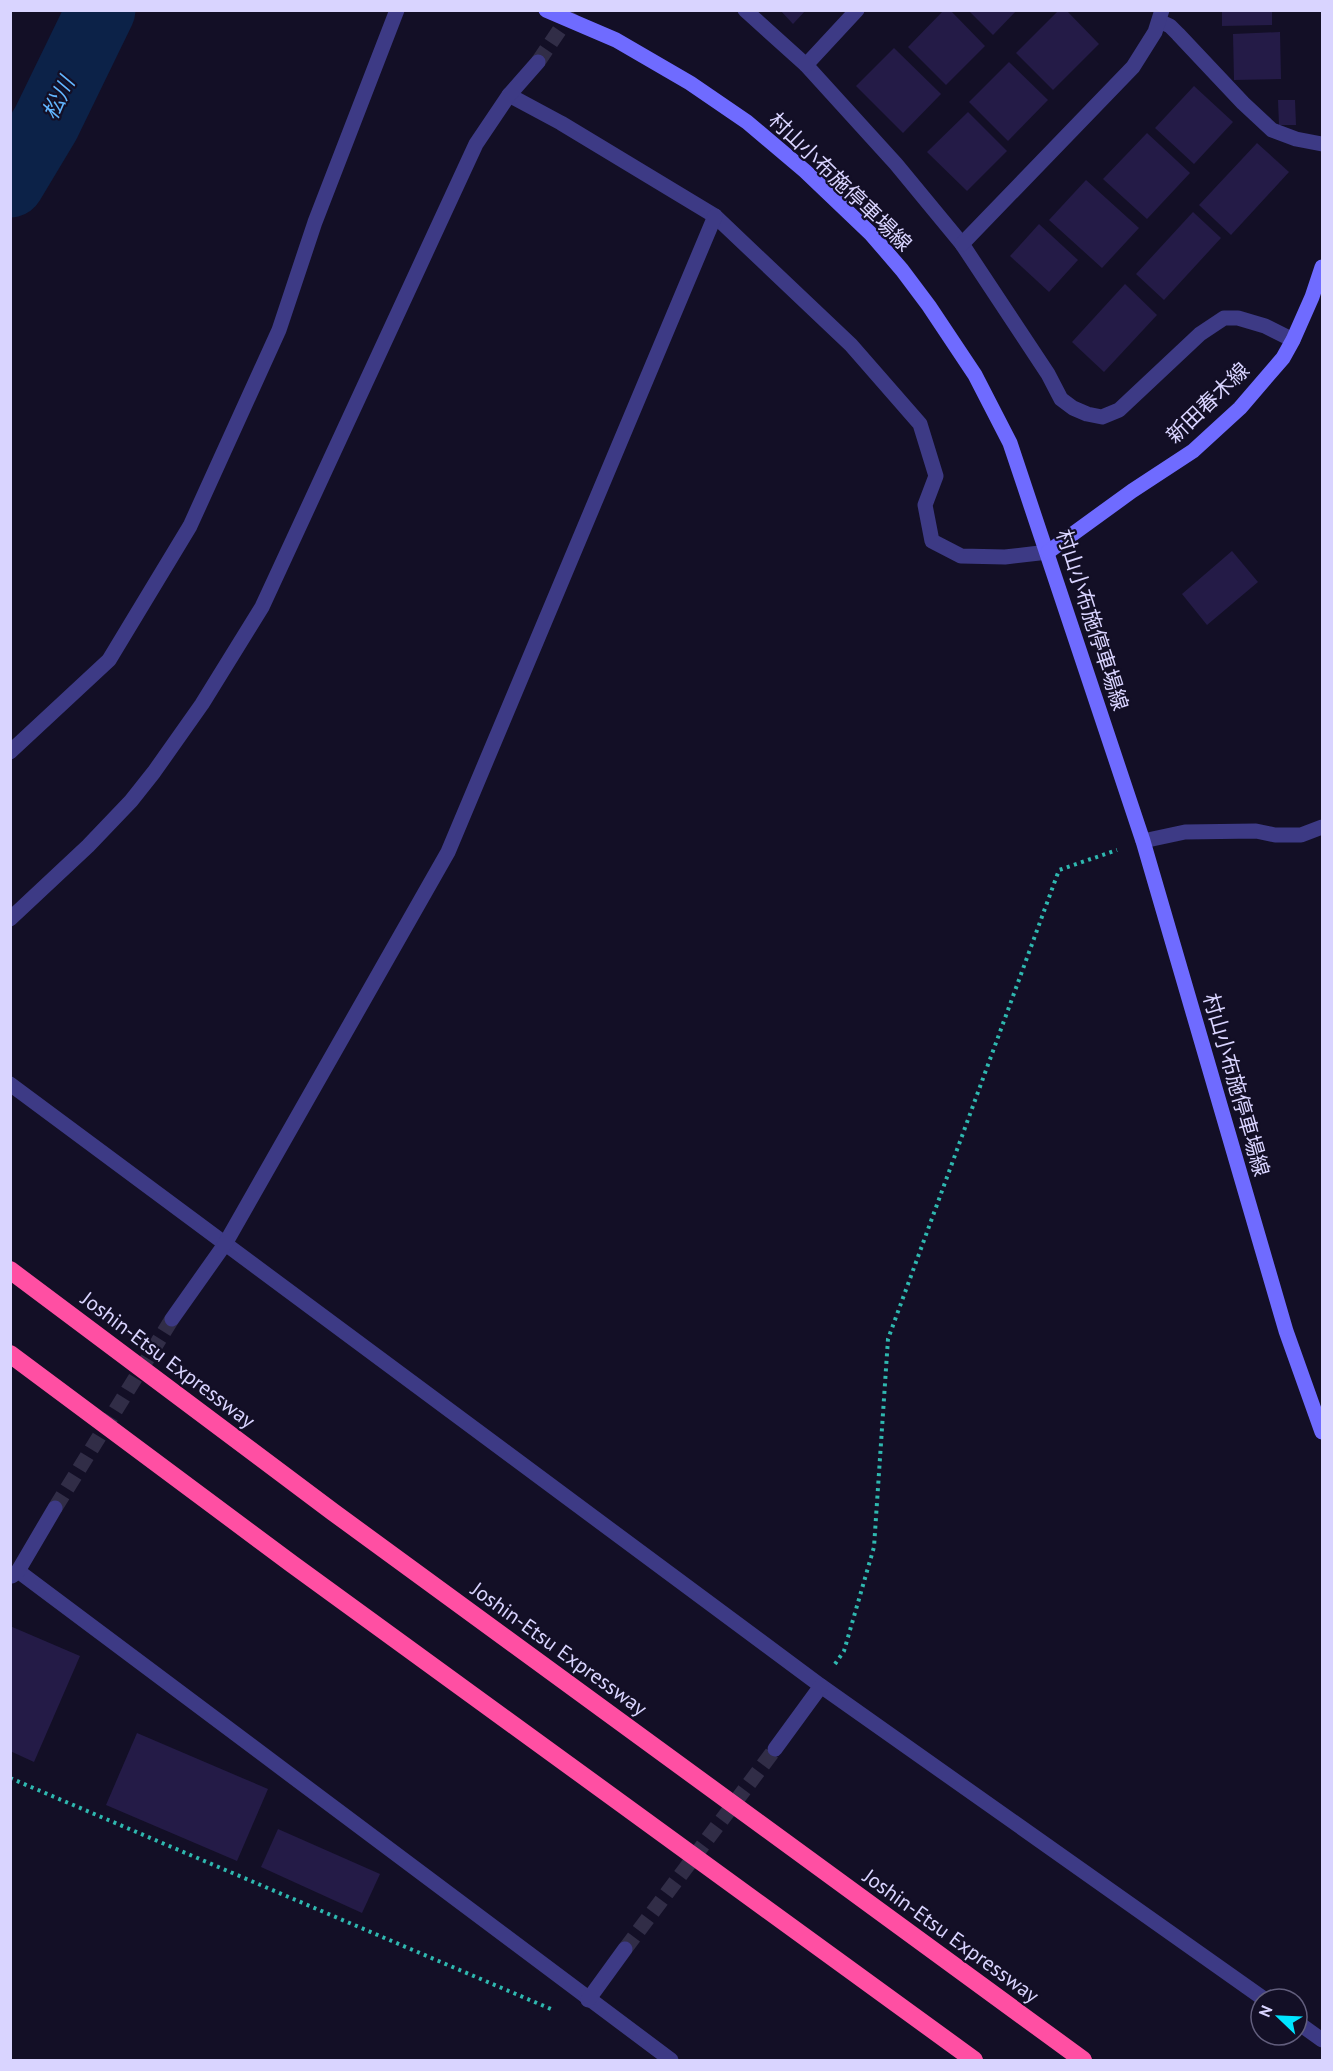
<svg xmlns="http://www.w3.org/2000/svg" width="1333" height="2071" font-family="'PT Sans','Noto Sans JP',sans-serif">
<rect width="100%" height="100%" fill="#130f26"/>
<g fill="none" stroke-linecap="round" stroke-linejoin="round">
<path stroke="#0c2248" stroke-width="69" d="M 10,183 L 46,123 L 101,10"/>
</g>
<g fill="#241b47">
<path d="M 780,10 L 806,10 L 793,24 Z"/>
<path d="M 944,10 L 950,10 L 985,46 L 946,85 L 908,47 Z"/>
<path d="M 968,10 L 1017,10 L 993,35 Z"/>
<path d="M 1059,10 L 1066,10 L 1099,44 L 1053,90 L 1016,53 Z"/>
<path d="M 1222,10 L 1272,10 L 1272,25 L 1222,26 Z"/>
<path d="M 1280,32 L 1281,79 L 1234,80 L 1233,34 Z"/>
<path d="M 894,48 L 941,94 L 903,133 L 856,86 Z"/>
<path d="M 1009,62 L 1048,100 L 1008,141 L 969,102 Z"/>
<path d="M 1194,86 L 1233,122 L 1194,164 L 1155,128 Z"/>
<path d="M 1278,100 L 1295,100 L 1296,125 L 1279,125 Z"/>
<path d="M 968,112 L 1007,151 L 967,191 L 927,152 Z"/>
<path d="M 1147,133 L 1190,173 L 1147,219 L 1103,179 Z"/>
<path d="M 1257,143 L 1289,172 L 1231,235 L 1199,205 Z"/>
<path d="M 1086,180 L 1139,228 L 1102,268 L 1049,220 Z"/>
<path d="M 1193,212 L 1221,238 L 1164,300 L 1136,274 Z"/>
<path d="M 1039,224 L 1078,260 L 1049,292 L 1010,256 Z"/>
<path d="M 1125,284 L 1157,315 L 1104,372 L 1072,342 Z"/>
<path d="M 1232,551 L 1258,582 L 1207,625 L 1182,594 Z"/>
<path d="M 10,1626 L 80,1656 L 34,1762 L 10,1751 Z"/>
<path d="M 137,1733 L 268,1789 L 237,1861 L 106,1805 Z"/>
<path d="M 278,1829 L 380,1874 L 362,1913 L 261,1867 Z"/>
</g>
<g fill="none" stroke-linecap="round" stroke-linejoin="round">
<g stroke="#312d47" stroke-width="15" stroke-dasharray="15 8" stroke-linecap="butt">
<path d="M 538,62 L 573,10"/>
<path d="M 55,1508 L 172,1319"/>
<path d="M 625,1949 L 775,1749"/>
</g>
<g stroke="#2fb8b0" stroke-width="4" stroke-dasharray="3 4.5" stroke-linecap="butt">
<path d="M 835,1664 L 844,1651 L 874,1547 L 888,1339 L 1059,870 L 1117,850"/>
<path d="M 10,1778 L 551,2009 L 555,2008"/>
</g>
<g stroke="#3d3a85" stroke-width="15">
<path d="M 745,10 L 806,65 L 896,164 L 962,244 L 1048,374 L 1061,399 L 1073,408 L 1087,414 L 1102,417 L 1119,410 L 1200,334 L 1224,318 L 1238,318 L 1265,326 L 1293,340"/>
<path d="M 1159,21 L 1170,26 L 1178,34 L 1243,103 L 1272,130 L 1296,139 L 1322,144"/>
<path d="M 806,65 L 857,10"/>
<path d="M 509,95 L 561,123 L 715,216 L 851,345 L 920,424 L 936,476 L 925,505 L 932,541 L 961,556 L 1005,557 L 1048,552"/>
<path d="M 962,244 L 1133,67 L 1155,32 L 1162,10"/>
<path d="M 10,752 L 109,660 L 190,526 L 279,330 L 315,222 L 397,10"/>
<path d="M 1143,841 L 1185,832 L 1256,831 L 1275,835 L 1301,835 L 1322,827"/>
<path d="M 10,919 L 88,846 L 131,801 L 154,772 L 202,704 L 262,607 L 476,144 L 509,95 L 538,62"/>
<path d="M 10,1084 L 821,1686 L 1264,1999"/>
<path d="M 172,1319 L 225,1244 L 448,852 L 715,216"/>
<path d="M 18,1571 L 671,2060"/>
<path d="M 12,1576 L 18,1571 L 55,1508"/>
<path d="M 775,1749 L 821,1686"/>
<path d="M 588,2000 L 625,1949"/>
<path d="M 1297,2022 L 1322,2040"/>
</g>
<g stroke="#6f6bff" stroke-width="15">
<path d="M 546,10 L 616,40 L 690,83 L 747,122 L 805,171 L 871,234 L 902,270 L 929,306 L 975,375 L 1010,443 L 1143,841 L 1286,1331 L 1322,1432"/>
<path d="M 1048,552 L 1132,491 L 1193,451 L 1240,408 L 1283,358 L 1293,340 L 1312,297 L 1322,267"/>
</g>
<g stroke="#ff4fa3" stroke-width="18">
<path d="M 10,1270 L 333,1512 L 1083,2060"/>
<path d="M 10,1354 L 292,1564 L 974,2060"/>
</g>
</g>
<g text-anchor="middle" stroke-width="4.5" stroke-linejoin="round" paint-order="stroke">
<g font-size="21" fill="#d9d4ff" stroke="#130f26">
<text transform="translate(840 182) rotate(44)" y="7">村山小布施停車場線</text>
<text transform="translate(1208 403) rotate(-44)" y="7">新田春木線</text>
<text transform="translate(1092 620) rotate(72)" y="7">村山小布施停車場線</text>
<text transform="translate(1236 1085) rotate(74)" y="7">村山小布施停車場線</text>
<text transform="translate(168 1360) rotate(37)" y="7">Joshin-Etsu Expressway</text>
<text transform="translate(559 1649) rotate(36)" y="7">Joshin-Etsu Expressway</text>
<text transform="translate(951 1936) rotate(36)" y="7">Joshin-Etsu Expressway</text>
</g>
<g font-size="22" font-style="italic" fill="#62b6ff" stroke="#130f26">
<text transform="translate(58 98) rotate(-64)" y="8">松川</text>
</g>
</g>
<rect width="1333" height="2071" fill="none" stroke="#d9d4ff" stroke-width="24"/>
<g transform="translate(1279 2017) rotate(293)"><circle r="28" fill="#130f26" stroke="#625e7d" stroke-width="1.5"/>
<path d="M0-4.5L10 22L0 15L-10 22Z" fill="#00e5ff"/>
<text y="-9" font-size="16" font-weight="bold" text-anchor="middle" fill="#d9d4ff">N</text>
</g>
</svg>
